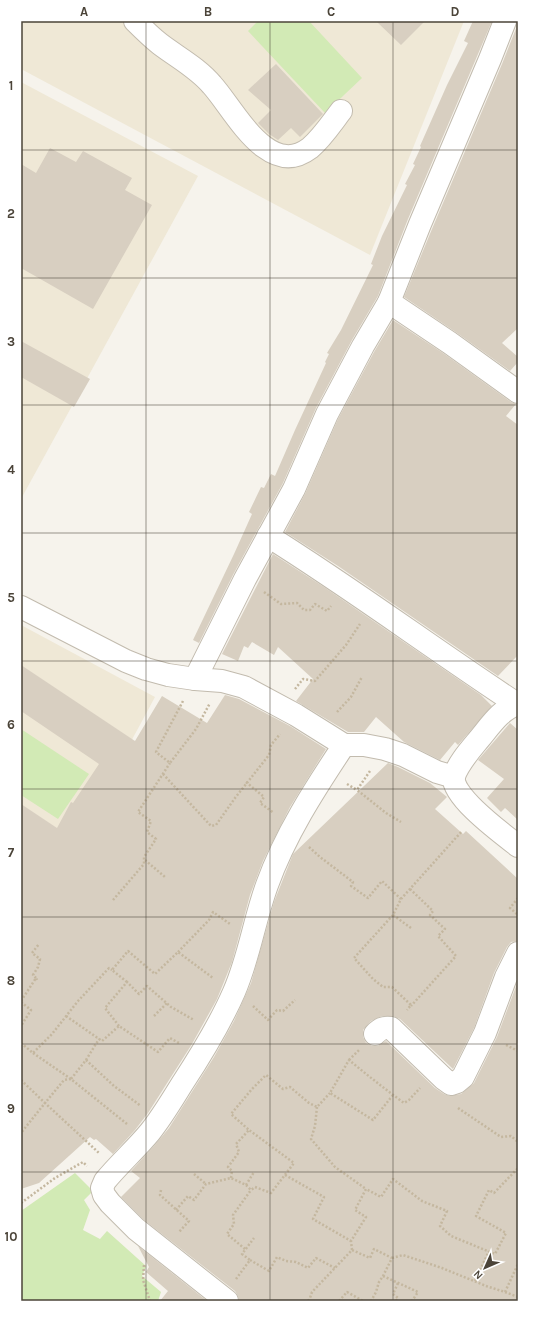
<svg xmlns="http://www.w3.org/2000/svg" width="539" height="1322" font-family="Karla,sans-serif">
<rect width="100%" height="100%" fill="#f6f3ec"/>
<g fill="#efe8d6">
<path d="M 21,21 L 464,21 L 370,255 L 21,69 Z"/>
<path d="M 21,82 L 198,176 L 21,499 Z"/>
<path d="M 21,625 L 155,697 L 21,945 Z"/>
</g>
<g fill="#d2eab5">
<path d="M 258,21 L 309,21 L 362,78 L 325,113 L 248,31 Z"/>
<path d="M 21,729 L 89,774 L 58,819 L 21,795 Z"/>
<path d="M 75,1173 L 93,1191 L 84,1200 L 90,1210 L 83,1230 L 100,1239 L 107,1231 L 146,1266 L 142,1276 L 161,1292 L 158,1301 L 21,1301 L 21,1211 Z"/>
</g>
<g fill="#d8cfc1">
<path d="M 376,21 L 425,21 L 401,45 Z"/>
<path d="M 473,21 L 492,21 L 408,219 L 378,296 L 352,340 L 316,408 L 283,483 L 234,573 L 199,643 L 193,640 L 234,554 L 252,514 L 249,512 L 261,487 L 264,488 L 271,474 L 275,476 L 295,430 L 326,363 L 325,362 L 329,354 L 327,353 L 341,330 L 373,265 L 371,264 L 382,236 L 407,185 L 405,184 L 415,165 L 413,164 L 421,147 L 420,146 L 447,85 L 468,43 L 464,41 Z"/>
<path d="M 517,21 L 518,328 L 502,343 L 518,357 L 518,362 L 510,371 L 457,333 L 404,297 L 432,229 L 502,64 L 517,26 Z"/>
<path d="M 276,64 L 323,114 L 300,137 L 291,128 L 278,140 L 269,134 L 258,123 L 271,110 L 248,90 Z"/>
<path d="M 50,148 L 76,162 L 83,151 L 132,178 L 125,190 L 152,205 L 93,309 L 21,268 L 21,164 L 36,173 Z"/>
<path d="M 393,320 L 443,353 L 511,402 L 516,404 L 506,416 L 518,425 L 518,655 L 498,676 L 338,566 L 285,532 L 305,494 L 338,419 L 374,352 Z"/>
<path d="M 21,341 L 90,379 L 74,407 L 21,377 Z"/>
<path d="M 273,554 L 324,587 L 481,695 L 492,706 L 458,745 L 455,742 L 440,760 L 404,742 L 376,717 L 364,732 L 348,732 L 296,701 L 313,679 L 278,647 L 274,655 L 252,642 L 248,648 L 244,646 L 238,661 L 222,654 Z"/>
<path d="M 21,665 L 135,741 L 162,696 L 207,723 L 225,695 L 239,699 L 290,726 L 326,749 L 290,807 L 263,861 L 250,895 L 232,962 L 217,999 L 192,1044 L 148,1113 L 135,1130 L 113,1154 L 96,1139 L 94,1140 L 90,1137 L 39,1183 L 21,1189 L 21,804 L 57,828 L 71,802 L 73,803 L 99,764 L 21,711 Z"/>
<path d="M 510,723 L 518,730 L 518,820 L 505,808 L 501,812 L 487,798 L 504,779 L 478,760 Z"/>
<path d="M 388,763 L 398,767 L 430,783 L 447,797 L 435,809 L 463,834 L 466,831 L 518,879 L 518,941 L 511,942 L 507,947 L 494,973 L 474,1028 L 453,1069 L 400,1019 L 393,1016 L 382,1016 L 371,1021 L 363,1030 L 363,1037 L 366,1043 L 372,1046 L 378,1046 L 386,1041 L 435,1088 L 444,1094 L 449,1096 L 461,1094 L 474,1083 L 497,1037 L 518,981 L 518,1301 L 239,1301 L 238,1296 L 235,1291 L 144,1220 L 121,1197 L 140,1178 L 131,1171 L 154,1146 L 169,1128 L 214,1057 L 234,1021 L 251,983 L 274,902 L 293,854 Z"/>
<path d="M 138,1246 L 207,1301 L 160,1301 L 168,1291 L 146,1272 L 149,1267 Z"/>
</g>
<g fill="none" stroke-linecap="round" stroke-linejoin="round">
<defs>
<g id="minor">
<path d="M 135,21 C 143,29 151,37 160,44 C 177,57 198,68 212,85 C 234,109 268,180 310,148 C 322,138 331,124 341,111"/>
<path d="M 389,302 L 450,343 L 518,392"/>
<path d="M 268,536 C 353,589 433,649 517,704"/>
<path d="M 21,607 L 126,661 L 146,669 L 168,675 L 195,679 L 222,681 L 244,687 L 296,715 L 344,745"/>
<path d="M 195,679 L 245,579 L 294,489 L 327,414 L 363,346 L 389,302 L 420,224 L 490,59 L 505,21"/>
<path d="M 518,704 C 502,708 490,726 480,738 C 471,749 459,762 454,776 C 449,795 504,835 518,846"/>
<path d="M 375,1034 C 380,1029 383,1027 391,1028 L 444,1079 L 451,1084 L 457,1082 L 463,1077 L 485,1033 L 506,977 L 518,953"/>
<path d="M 227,1301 L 136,1229 L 110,1203 L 104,1195 L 102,1188 L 105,1181 C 119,1164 136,1149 150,1132 C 162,1117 172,1100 182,1084 C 201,1055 220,1024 234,992 C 249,958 254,921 267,885 C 285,835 314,790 344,745 L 364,745 L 385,749 L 403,755 L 437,772 L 454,777"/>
</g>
</defs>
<use href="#minor" stroke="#c2bbae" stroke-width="24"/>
<g stroke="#c4b79f" stroke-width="2.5" stroke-dasharray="2 2" stroke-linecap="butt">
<path d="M 264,592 L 281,604 L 297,603 L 304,610 L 310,610 L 315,604 L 327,611 L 331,606"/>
<path d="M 295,689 L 303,679 L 315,681 L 346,645 L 360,624"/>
<path d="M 183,701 L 156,752 L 170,763 L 196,729 L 210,703"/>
<path d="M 337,712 L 351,697 L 362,677"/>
<path d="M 370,771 L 357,790 L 386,813 L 401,822"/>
<path d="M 163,774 L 211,826 L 216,825 L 235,798 L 269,755 L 271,745 L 280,734"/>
<path d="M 246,782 L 264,797 L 260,803 L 274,813"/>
<path d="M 347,784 L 357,790"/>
<path d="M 309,847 L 320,857 L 353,882 L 351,886 L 368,898 L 382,881 L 401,899"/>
<path d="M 145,860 L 165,877"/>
<path d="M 410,889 L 433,911 L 430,915 L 445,929 L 438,936 L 456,956 L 411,1006"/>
<path d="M 518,898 L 510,908 L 518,915"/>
<path d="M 113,900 L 144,864 L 144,857 L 156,839 L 147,832 L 151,821 L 138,812 L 170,763"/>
<path d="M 393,915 L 354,958 L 373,979 L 383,987 L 392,987 L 411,1005 L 407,1010"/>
<path d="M 411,928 L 393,915 L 401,899 L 462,831"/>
<path d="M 178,952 L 209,920 L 213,912 L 230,924"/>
<path d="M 36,978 L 33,975 L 38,967 L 40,959 L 32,953 L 39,944"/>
<path d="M 127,982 L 112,970 L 128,951 L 155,974 L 178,952 L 213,978"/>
<path d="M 21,1001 L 36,978 L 37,980"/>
<path d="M 21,1002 L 31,1010 L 21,1026"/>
<path d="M 253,1006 L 268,1020 L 277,1010 L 283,1011 L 295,1000"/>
<path d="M 66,1016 L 102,1041 L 119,1026 L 158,1052 L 170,1038 L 179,1043"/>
<path d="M 154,1016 L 167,1003"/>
<path d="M 119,1026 L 105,1008 L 127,982 L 139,994 L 147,986 L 171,1007 L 194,1020"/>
<path d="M 21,1043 L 33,1053 L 52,1034 L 78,1001 L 109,968 L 112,970"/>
<path d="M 506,1045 L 518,1051"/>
<path d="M 33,1053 L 71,1079"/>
<path d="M 86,1060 L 99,1039"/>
<path d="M 349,1060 L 359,1050"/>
<path d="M 71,1079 L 64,1080 L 45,1103 L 99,1153"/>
<path d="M 21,1080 L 45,1103 L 21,1133"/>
<path d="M 393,1095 L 373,1120 L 330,1093 L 349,1060 C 367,1075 385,1089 404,1103 L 409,1100 L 420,1088"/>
<path d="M 317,1107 L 315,1126 L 311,1139 L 335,1167 L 366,1189"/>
<path d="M 458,1108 L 501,1137 L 511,1136 L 518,1142"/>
<path d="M 127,1124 L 71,1079 L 86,1060 L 114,1086 L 141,1106"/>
<path d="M 194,1174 L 206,1184"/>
<path d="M 285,1175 L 324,1197 L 313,1219 L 351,1241"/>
<path d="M 231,1178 L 232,1171 L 228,1167 L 239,1152 L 236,1144 L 249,1130 L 231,1114 L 252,1089 L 266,1075 L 283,1089 L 290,1087 L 309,1103 L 317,1107 L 330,1093"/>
<path d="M 246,1185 L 254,1172"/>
<path d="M 161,1190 L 160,1195 L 189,1221 L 179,1232"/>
<path d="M 21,1203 L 55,1178 L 83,1162 L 87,1166"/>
<path d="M 176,1210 L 188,1196 L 194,1200 L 206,1184 L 231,1178 L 246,1185 L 251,1190 L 255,1187 L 271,1193 L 294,1163 L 249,1130"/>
<path d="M 245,1249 L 227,1234 L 234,1224 L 233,1215 L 251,1190"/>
<path d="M 352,1250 L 351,1241 L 366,1217 L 355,1210 L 366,1189 L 381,1197 L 393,1179 L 422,1201 L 447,1211 L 440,1226 L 451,1236 L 495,1254 L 506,1233 L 476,1216 L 489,1190 L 494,1193 L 518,1168"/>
<path d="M 392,1258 L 403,1255 L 442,1268 L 486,1286 L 505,1292 L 518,1297"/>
<path d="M 250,1260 L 269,1271 L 277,1257 L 286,1261 L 296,1262 L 308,1268 L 316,1258 L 335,1268"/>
<path d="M 144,1265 L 143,1280 L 150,1301"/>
<path d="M 383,1276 L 418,1292 L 412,1301"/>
<path d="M 236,1279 L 250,1260 L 242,1254 L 254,1238"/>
<path d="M 475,1281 L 489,1251"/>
<path d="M 505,1292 L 518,1264"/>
<path d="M 308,1301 L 310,1298 L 312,1292 L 352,1250 L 370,1258 L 374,1249 L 392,1258 L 383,1276 L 379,1282 L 376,1292 L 371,1301"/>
<path d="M 339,1301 L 347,1292 L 363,1301"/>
<path d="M 396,1301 L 398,1298 L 393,1294 L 398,1283"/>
</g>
<use href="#minor" stroke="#fff" stroke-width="22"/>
</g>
<path fill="none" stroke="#4b4439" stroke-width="1" stroke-opacity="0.55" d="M 146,21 L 146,1301M 270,21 L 270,1301M 393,21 L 393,1301M 21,150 L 518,150M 21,278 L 518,278M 21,405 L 518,405M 21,533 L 518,533M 21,661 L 518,661M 21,789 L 518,789M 21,917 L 518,917M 21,1044 L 518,1044M 21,1172 L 518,1172"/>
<rect width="539" height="1322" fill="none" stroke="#ffffff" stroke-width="44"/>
<g transform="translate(485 1268) rotate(225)" stroke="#ffffff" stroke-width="3" paint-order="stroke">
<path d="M0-3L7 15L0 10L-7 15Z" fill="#4b4439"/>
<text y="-6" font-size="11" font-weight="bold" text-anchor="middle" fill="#4b4439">N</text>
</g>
<rect x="22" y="22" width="495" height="1278" fill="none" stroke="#4b4439" stroke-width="1.5"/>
<g font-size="13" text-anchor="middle" font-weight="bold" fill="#4b4439">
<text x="84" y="16">A</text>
<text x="208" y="16">B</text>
<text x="331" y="16">C</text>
<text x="455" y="16">D</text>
<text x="11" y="90">1</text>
<text x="11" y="218">2</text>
<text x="11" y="346">3</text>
<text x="11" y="474">4</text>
<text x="11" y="602">5</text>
<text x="11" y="729">6</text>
<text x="11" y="857">7</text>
<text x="11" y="985">8</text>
<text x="11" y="1113">9</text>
<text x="11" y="1241">10</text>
</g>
</svg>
